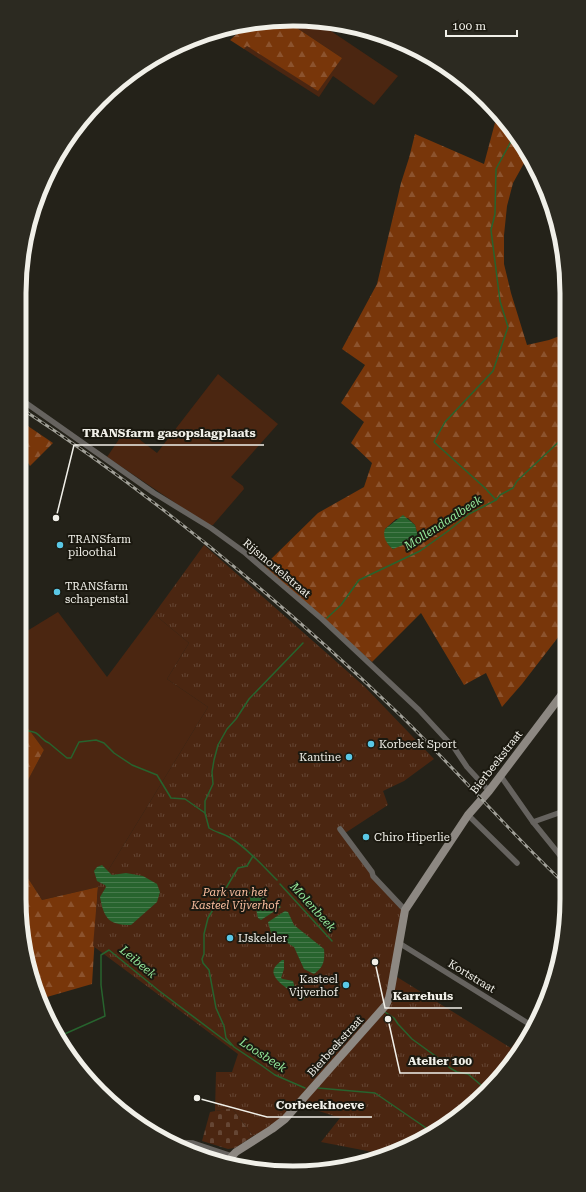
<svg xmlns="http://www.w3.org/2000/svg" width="586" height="1192" font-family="'Roboto Serif',serif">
<defs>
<pattern id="forest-firs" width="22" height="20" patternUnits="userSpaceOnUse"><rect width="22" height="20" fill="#78360a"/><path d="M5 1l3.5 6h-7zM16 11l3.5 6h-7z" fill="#8c532e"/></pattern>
<pattern id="cemetery-stones" width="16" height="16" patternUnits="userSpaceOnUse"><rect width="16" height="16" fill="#4b2611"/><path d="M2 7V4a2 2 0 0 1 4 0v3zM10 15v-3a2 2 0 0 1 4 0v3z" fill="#654634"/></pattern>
<pattern id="park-tufts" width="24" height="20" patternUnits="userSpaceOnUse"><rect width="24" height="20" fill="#4b2611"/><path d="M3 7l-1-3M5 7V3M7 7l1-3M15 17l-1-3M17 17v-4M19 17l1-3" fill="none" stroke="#654634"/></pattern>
<pattern id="water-rules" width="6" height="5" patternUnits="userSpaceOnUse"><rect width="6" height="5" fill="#27642e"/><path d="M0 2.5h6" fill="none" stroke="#477a4c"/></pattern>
</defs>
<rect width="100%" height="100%" fill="#242219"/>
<g fill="#4b2611">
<path d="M 293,19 L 316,21 L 398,76 L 374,105 L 333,76 L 319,97 L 244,49 L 247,46 L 342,58 L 285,20 Z"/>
<path d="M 218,374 L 278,424 L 231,477 L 243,486 L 244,489 L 213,525 L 208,525 L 107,457 L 126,429 L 157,453 Z"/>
<path d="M 58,612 L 107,677 L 154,614 L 189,643 L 167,679 L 208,707 L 98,887 L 42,900 L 19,864 L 19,797 L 44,750 L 19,716 L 19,619 L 27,631 Z"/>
</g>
<g fill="url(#forest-firs)" fill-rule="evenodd">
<path d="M 285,20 L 342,58 L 318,91 L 247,46 L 244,49 L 230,40 L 249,23 Z"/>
<path d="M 499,115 L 510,126 L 528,156 L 513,183 L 507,206 L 504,235 L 504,264 L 511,293 L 527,345 L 549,340 L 565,334 L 566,627 L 522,684 L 502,707 L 486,673 L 464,685 L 421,613 L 372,662 L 264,566 L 318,513 L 364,487 L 372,463 L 351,443 L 364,422 L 341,403 L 365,365 L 342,349 L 377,284 L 401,183 L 409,158 L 415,134 L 484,164 L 496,119 ZM 408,518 L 415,525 L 418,536 L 393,549 C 386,544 385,537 385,529 L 396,519 Z"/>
<path d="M 19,420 L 53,443 L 30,466 L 19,447 Z"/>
<path d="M 19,716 L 44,750 L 19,797 Z"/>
<path d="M 19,864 L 42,900 L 98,887 L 92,984 L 40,999 L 34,987 L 19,899 Z"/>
</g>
<path fill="url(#cemetery-stones)" d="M 232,1108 L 253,1136 L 235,1148 L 228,1149 L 202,1141 L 210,1112 Z"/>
<g fill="url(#park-tufts)">
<path d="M 204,545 L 365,687 L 434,759 L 404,781 L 383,791 L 388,805 L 342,835 L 402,908 L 387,994 L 385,1001 L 277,1123 L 253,1136 L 232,1108 L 215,1111 L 216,1072 L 232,1072 L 238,1054 L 93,946 L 98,887 L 208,707 L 167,679 L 189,643 L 154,614 Z"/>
<path d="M 397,977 L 511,1048 L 528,1024 L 533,1028 L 521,1051 L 487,1093 L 414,1145 L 383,1154 L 321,1142 L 340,1118 L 316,1110 L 305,1101 L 384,1013 Z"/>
</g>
<g fill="url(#water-rules)">
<path d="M 403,515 L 415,525 L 418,536 L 408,543 L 393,549 C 387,545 382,536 385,529 Z"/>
<path d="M 102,865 L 112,875 L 126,873 L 143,876 L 157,884 L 160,892 L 157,902 L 131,925 C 108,925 104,918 100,897 L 106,887 L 105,885 L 97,881 L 94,871 L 97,867 Z"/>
<path d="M 256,889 C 266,893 268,899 268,908 L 273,909 L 275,906 L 279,905 L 281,907 L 261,920 L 258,918 L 256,909 L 251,905 L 249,892 Z"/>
<path d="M 285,911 L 288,912 L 294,925 L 324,949 C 325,960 324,967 314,974 L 304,969 L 294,947 L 271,933 L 268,922 Z"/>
<path d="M 282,960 L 284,960 L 284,969 L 281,978 L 283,979 L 293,981 L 295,988 L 305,993 L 305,998 L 303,1000 L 300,1001 L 300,996 C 292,992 267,978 275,967 C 277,964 280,962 282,960 Z"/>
</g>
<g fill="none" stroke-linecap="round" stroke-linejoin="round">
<g stroke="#27642e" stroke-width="1.5">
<path d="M 496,500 L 485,488 L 434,442 L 445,422 L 493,371 L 508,327 L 500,301 L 491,230 L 495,214 L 496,169 L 515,134"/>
<path d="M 327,618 L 341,605 L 359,580 L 420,551 L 448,531 L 469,514 L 496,500 L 500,495 L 513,488 L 517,481 L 565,436"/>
<path d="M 19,724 C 25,732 28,730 36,733 C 41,736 43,741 49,743 L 67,758 L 71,758 L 79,742 L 96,740 L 104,743 L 114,753 L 132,765 L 157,775 L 171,798 L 185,799 L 205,813 L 209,828 C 215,832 222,833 229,837 C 244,845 264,867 277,880"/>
<path d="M 205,813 L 205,801 L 213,784 L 212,772 L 214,760 L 218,745 L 227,729 L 236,719 L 249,699 L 303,643"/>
<path d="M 253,856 L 247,866 L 238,868 L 208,918 L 204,934 L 204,954 L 202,959 L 203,963 L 209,970 L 216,1008 L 224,1026 L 226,1038 L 234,1047 L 261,1065 L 275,1075 L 305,1088"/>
<path d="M 280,884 L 332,941"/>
<path d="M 385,1012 L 394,1018 L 398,1024 L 412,1039 L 441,1060 L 450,1068 L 457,1072 L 468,1074 L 482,1086 L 484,1092 L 487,1093"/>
<path d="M 60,1036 L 105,1016 L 101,985 L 101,955 L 109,950 L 158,990 L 231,1045"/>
<path d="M 318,1088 L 375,1093 L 432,1132"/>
</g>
<g stroke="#66635f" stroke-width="5.5">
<path d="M 19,398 L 154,493 L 211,528 L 244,552 L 322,619 L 419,710 L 455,749 L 467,767 L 489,791"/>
<path d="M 500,775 L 533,822 L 567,864"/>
<path d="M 468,815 L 517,863"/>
<path d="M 533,822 L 567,810"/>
<path d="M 340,829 L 372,872 L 373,876 L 405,910"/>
<path d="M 399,943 L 534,1027"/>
<path d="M 172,1142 L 193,1143 L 232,1156"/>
</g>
<path stroke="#8d8882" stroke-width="8" d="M 229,1164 L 232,1156 L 236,1152 L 272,1129 L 285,1119 L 386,1005 L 389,998 L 391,989 L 405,910 L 468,815 L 489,791 L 566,689"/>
<defs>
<path id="rail" d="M 19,407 C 155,496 280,600 398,713 C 456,769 508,831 567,886"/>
</defs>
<use href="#rail" stroke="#a1a098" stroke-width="3"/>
<use href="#rail" stroke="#1b1910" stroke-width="1.5" stroke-dasharray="4.5" stroke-linecap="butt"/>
</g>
<g fill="#5ac8e6" stroke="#1b1910" stroke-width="1.5">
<circle cx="60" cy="545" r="4"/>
<circle cx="57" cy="592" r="4"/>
<circle cx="371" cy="744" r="4"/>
<circle cx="349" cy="757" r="4"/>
<circle cx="366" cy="837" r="4"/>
<circle cx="230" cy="938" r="4"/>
<circle cx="346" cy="985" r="4"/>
</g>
<g text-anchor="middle" stroke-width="4" stroke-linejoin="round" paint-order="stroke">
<g font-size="11" fill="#f1f0e9" stroke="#1b1910" text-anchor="start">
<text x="68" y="543">TRANSfarm<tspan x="68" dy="13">piloothal</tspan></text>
<text x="65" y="590">TRANSfarm<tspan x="65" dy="13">schapenstal</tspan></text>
<text x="379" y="748">Korbeek Sport</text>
<text x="341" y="761" text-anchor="end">Kantine</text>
<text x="374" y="841">Chiro Hiperlie</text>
<text x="238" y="942">IJskelder</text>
<text x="338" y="983" text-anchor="end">Kasteel<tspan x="338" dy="13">Vijverhof</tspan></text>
</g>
<g font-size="11" fill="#f1f0e9" stroke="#1b1910">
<text transform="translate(277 568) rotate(40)" y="4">Rijsmortelstraat</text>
<text transform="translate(496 762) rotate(-52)" y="4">Bierbeekstraat</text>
<text transform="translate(472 976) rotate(31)" y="4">Kortstraat</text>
<text transform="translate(335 1046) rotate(-48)" y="4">Bierbeekstraat</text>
</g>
<g font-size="11" font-style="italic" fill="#fbbfa0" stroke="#1b1910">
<text x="235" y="896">Park van het<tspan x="235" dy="13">Kasteel Vijverhof</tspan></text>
</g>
<g font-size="12" font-style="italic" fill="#92e698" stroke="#1b1910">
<text transform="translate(443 523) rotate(-33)" y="4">Mollendaalbeek</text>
<text transform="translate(313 907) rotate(48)" y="4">Molenbeek</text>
<text transform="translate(138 962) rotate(40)" y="4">Leibeek</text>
<text transform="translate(263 1055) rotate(33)" y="4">Loosbeek</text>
</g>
</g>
<path d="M0 0H586V1192H0ZM293 26H293A267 267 0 0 1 560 293V899A267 267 0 0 1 293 1166H293A267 267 0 0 1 26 899V293A267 267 0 0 1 293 26Z" fill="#2c2a21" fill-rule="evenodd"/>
<path fill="none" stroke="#f1f0e9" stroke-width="5" d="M293 26H293A267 267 0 0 1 560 293V899A267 267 0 0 1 293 1166H293A267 267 0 0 1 26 899V293A267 267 0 0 1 293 26Z"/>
<path fill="none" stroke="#f1f0e9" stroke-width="1.5" d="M56 518L74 445H264M375 962L385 1008H462M388 1019L400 1073H480M197 1098L267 1117H372"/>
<g fill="#f1f0e9" stroke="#1b1910" stroke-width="1.5">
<circle cx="56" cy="518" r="4"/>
<circle cx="375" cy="962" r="4"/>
<circle cx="388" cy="1019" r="4"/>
<circle cx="197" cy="1098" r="4"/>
</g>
<g font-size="12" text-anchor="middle" font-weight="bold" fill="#f1f0e9" stroke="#1b1910" stroke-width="4" stroke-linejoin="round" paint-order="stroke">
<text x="169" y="437">TRANSfarm gasopslagplaats</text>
<text x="423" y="1000">Karrehuis</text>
<text x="440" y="1065">Atelier 100</text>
<text x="320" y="1109">Corbeekhoeve</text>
</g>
<path d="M446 30v6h71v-6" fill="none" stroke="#f1f0e9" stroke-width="2"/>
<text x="452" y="30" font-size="12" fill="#f1f0e9" stroke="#1b1910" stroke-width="3" paint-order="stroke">100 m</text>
</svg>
